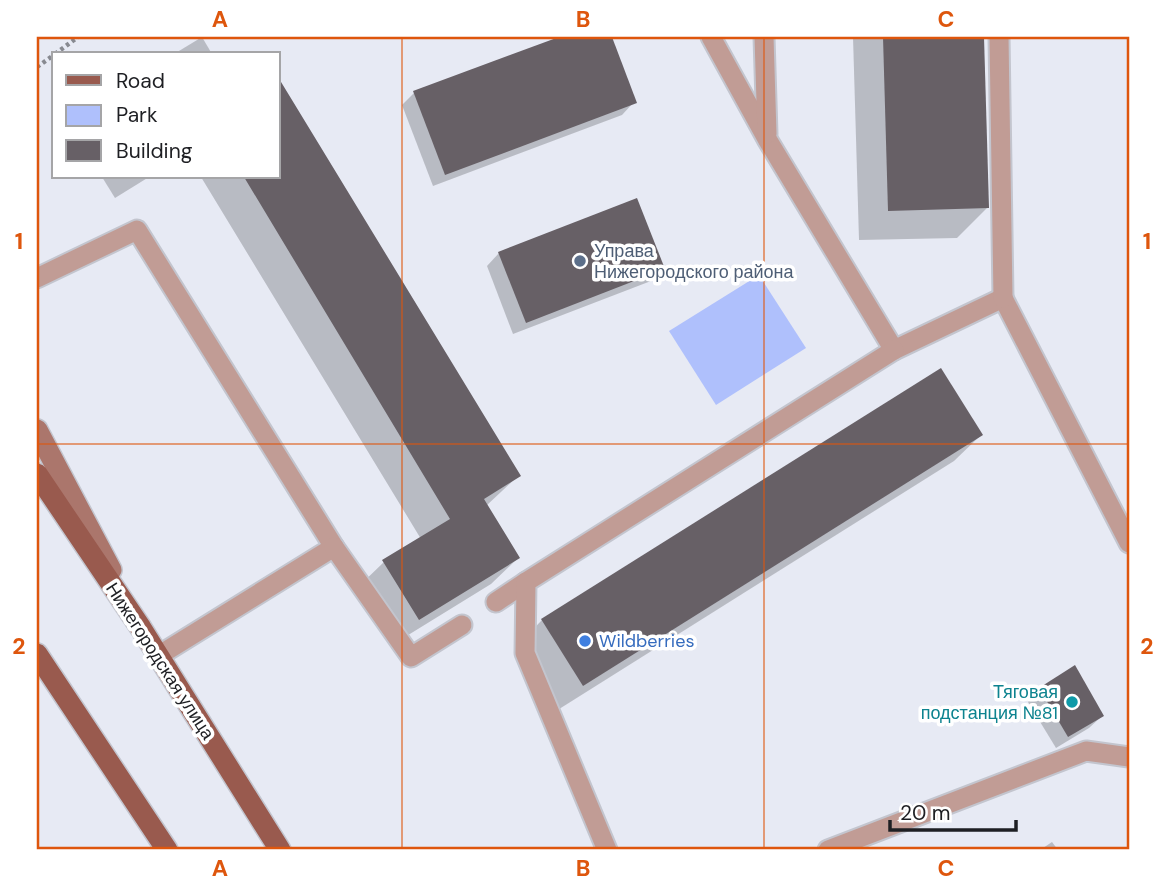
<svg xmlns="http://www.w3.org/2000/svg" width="1166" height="887" font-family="'DM Sans',sans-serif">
<rect width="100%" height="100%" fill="#e7eaf4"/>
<path fill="#afc0fc" d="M 759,275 L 806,348 L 716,405 L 669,331 Z"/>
<g fill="#0003">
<path d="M 202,37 L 212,54 L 174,54 Z"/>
<path d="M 564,37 L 610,37 L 634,102 L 622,115 L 433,186 L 402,105 L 414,93 Z"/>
<path d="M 853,37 L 982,37 L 987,208 L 957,238 L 859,240 Z"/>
<path d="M 102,177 L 149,177 L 115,198 Z"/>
<path d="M 201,177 L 278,177 L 518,476 L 486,506 L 518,558 L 491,584 L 392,645 L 357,588 L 384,562 L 421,539 Z"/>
<path d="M 499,253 L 663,269 L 651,281 L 513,334 L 487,266 Z"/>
<path d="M 981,435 L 954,461 L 556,711 L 516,647 L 542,620 Z"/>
<path d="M 1040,690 L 1102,716 L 1089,728 L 1056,748 L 1028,702 Z"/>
<path d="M 1052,842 L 1058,850 L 1040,850 Z"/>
</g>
<g fill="#676066">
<path d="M 559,37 L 612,37 L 637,103 L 445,175 L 413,91 Z"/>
<path d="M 883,37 L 984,37 L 989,208 L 888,211 Z"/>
<path d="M 278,77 L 521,476 L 484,499 L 520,558 L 419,620 L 382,560 L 450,519 L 244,177 L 278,177 Z"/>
<path d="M 637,198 L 665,269 L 526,323 L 498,252 Z"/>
<path d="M 941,368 L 983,435 L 583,686 L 541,619 Z"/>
<path d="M 1075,665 L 1104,716 L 1068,737 L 1039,688 Z"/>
</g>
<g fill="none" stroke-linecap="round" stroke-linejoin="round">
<defs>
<g id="lane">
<path d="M 711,37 L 767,139 L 894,350 L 1003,298 L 1129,543"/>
<path d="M 764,37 L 767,134"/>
<path d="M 999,37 L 1003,298"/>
<path d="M 37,278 L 137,230 L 334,547 L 158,656"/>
<path d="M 334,547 L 411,657 L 462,625"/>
<path d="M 496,602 L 526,582"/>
<path d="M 607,850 L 525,653 L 526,582 L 894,350"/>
<path d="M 828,850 L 1086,751 L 1129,757"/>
</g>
<path id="secondary" d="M 37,430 L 111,570"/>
<g id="primary">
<path d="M 37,474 L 141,628 L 280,850"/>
<path d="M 37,654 L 167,850"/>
</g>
</defs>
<use href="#lane" stroke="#c3c5ce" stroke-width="23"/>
<use href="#secondary" stroke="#c3c5ce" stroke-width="24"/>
<use href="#primary" stroke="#c3c5ce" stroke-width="24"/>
<g stroke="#878990" stroke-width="4.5" stroke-dasharray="3.5 3.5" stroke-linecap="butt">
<path d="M 55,54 L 78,37"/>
<path d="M 37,67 L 54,55"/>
</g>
<use href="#lane" stroke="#c19c95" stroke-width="19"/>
<use href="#secondary" stroke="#ab766c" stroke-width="21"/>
<use href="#primary" stroke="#995a4e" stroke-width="21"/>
</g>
<path fill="none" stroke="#de560d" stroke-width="2" stroke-opacity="0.55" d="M 402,37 L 402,850M 764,37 L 764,850M 37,444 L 1129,444"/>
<circle fill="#5c6f8a" stroke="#fff" stroke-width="2.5" cx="580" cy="261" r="7"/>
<circle fill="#3f7fe0" stroke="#fff" stroke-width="2.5" cx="585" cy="641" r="7"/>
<circle fill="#0f9aa8" stroke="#fff" stroke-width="2.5" cx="1072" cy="702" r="7"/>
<g text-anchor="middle" stroke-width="7" stroke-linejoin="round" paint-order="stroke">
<g font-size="18" fill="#4e5e75" stroke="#fff" text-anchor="start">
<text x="594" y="257">Управа<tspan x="594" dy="21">Нижегородского района</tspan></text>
</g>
<g font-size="18" fill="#366cbe" stroke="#fff" text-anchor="start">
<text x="599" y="647">Wildberries</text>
</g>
<g font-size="18" fill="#1e1f23" stroke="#fff">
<text transform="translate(160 661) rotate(57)" y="6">Нижегородская улица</text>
</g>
<g font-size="18" fill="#0d838f" stroke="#fff" text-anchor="end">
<text x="1058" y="698">Тяговая<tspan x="1058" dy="21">подстанция №81</tspan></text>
</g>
</g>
<rect width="1166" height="887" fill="none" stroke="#ffffff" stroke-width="77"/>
<rect x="52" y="52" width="228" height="126" fill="#ffffff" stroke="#a5a5a7" stroke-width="2"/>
<rect x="66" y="75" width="35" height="10" fill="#995a4e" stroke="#a5a5a7" stroke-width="2"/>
<text x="116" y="88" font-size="21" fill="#1e1f23">Road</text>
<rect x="66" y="105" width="35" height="21" fill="#afc0fc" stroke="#a5a5a7" stroke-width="2"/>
<text x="116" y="122" font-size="21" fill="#1e1f23">Park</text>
<rect x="66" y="140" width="35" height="21" fill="#676066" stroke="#a5a5a7" stroke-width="2"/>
<text x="116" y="158" font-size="21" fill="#1e1f23">Building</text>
<path d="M890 820v10h126v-10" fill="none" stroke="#1e1f23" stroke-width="3.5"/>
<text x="900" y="820" font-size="21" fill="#1e1f23" stroke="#ffffff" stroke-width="5" paint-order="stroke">20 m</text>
<rect x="38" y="38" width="1090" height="810" fill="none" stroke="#de560d" stroke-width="2.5"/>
<g font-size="23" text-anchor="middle" font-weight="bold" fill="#de560d">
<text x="220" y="27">A</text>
<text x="583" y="27">B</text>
<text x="946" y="27">C</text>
<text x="19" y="249">1</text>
<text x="1147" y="249">1</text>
<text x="19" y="654">2</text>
<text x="1147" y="654">2</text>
<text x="220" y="876">A</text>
<text x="583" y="876">B</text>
<text x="946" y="876">C</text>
</g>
</svg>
